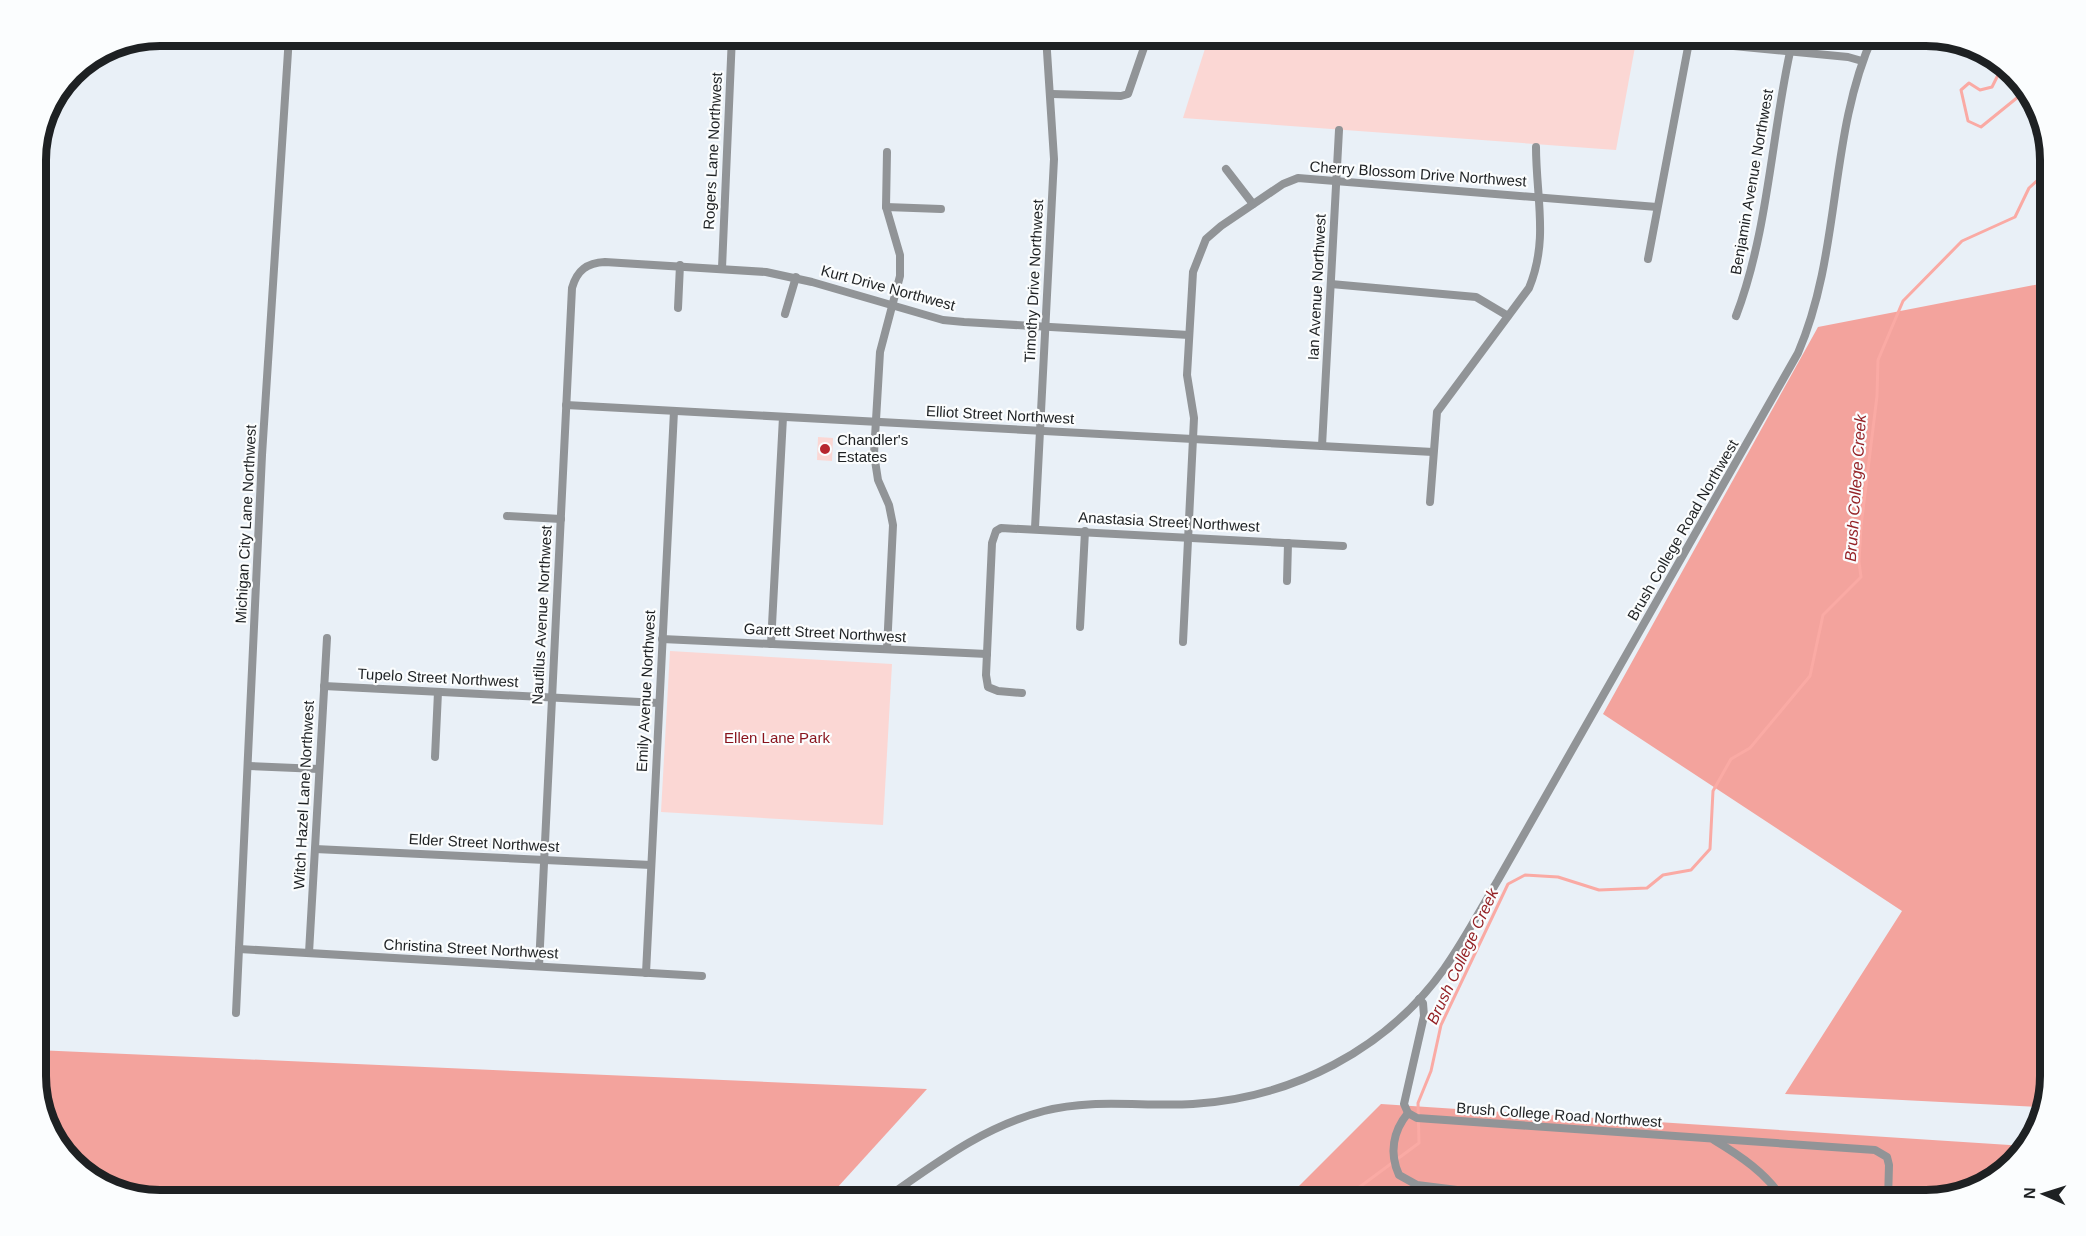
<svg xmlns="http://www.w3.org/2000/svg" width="2086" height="1236" font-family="Arial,sans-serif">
<rect width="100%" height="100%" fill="#e9f0f7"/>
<g fill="#fbd7d4">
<path d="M 1209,36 L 1637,36 L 1616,150 L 1183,118 Z"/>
<path d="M 818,437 L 833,438 L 832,461 L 817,460 Z"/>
<path d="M 670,651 L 892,664 L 883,825 L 661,812 Z"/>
</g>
<g fill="#f3a39d">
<path d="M 2050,282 L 2050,1076 L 2041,1107 L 1785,1094 L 1902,911 L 1603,714 L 1818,327 Z"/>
<path d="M 36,1050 L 927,1089 L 826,1200 L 161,1200 L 98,1183 L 53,1138 L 36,1083 Z"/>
<path d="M 1381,1104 L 2025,1146 L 1988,1183 L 1926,1200 L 1285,1200 Z"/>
</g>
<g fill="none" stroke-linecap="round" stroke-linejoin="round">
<g stroke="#faaaa4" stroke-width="3">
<path d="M 1999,64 L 1999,73 L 1992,87 L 1980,90 L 1969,83 L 1961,90 L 1968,121 L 1981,127 L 2018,97 L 2034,102"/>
<path d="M 1342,1200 L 1419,1143 L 1418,1103 L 1431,1071 L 1441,1025 L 1508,884 L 1525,875 L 1558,877 L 1599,890 L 1647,888 L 1663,875 L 1691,870 L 1710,849 L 1713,791 L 1731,759 L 1750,748 L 1810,676 L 1823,615 L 1861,577 L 1859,562 L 1861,526 L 1877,396 L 1878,360 L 1903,301 L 1962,241 L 2015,217 L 2029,188 L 2050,169"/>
</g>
<g stroke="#919497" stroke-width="8">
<path d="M 1640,37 L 1848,57 L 1862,61"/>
<path d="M 1052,94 L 1121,96 L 1128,94 L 1148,36"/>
<path d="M 1226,169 L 1253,204"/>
<path d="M 886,207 L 941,209"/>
<path d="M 1648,259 L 1689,42"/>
<path d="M 722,268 L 732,36"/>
<path d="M 1331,284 L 1476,297 L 1508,316"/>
<path d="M 678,308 L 680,265"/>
<path d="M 785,314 L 796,277"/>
<path d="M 1736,316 C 1768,232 1771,139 1790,52"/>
<path d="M 566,405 L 1433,452"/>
<path d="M 1322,446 L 1339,130"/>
<path d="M 1430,502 L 1437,412 L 1529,288 C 1549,240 1536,197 1536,147"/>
<path d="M 507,516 L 561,519"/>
<path d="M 1035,528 L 1054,159 L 1046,36"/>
<path d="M 1287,581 L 1288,543"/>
<path d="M 1080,627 L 1085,531"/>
<path d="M 662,639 L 987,654"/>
<path d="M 1183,642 L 1194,418 L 1187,375 L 1193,272 L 1206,239 L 1221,226 L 1283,184 L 1298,178 L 1657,207"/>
<path d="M 771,644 L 783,417"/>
<path d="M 887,649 L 893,525 L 889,505 L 878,480 L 874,454 L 880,352 L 900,276 L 900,255 L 886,207 L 887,152"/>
<path d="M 324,686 L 659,703"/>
<path d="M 1022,693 L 998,691 L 988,687 L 986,675 L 992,543 L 996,531 L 1001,528 L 1343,546"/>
<path d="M 435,757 L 438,692"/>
<path d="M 248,766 L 319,769"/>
<path d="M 315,849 L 651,865"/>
<path d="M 239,949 L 702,976"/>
<path d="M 309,953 L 327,638"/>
<path d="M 539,966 L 572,288 C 577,270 587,263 605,262 L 766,272 L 812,282 L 943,320 L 964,322 L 1189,335"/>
<path d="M 646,973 L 674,411"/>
<path d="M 1419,999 L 1423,1003 L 1424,1016 L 1404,1104 L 1408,1113 L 1417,1118 L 1875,1150 L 1887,1157 L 1889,1165 L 1888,1200"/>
<path d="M 236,1013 L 262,455 L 289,36"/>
<path d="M 1408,1113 C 1393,1131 1389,1153 1399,1175 L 1417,1185 L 1473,1192"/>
<path d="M 1714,1140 C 1739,1155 1768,1174 1783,1200"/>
<path d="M 883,1200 C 935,1164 982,1127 1044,1111 C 1093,1098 1143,1107 1193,1104 C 1292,1098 1386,1050 1444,969 C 1464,941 1480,910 1498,880 L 1798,353 C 1842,251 1828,136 1873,36"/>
</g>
</g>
<circle fill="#b7262e" stroke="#fbfdfe" stroke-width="2" cx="825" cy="449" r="6"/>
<g text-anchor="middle" stroke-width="4.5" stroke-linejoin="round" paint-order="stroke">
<g font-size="15" fill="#1e2123" stroke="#fbfdfe">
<text transform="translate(713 151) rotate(-87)" y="5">Rogers Lane Northwest</text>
<text transform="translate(1418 174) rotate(4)" y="5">Cherry Blossom Drive Northwest</text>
<text transform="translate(1752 182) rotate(-80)" y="5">Benjamin Avenue Northwest</text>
<text transform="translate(1034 281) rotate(-87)" y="5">Timothy Drive Northwest</text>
<text transform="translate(1317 287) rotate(-87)" y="5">Ian Avenue Northwest</text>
<text transform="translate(888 288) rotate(15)" y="5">Kurt Drive Northwest</text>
<text transform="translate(1000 415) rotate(3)" y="5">Elliot Street Northwest</text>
<text transform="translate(1169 522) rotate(3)" y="5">Anastasia Street Northwest</text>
<text transform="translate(246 524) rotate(-87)" y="5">Michigan City Lane Northwest</text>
<text transform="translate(1683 530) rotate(-60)" y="5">Brush College Road Northwest</text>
<text transform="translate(542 615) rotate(-87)" y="5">Nautilus Avenue Northwest</text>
<text transform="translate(825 633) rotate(3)" y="5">Garrett Street Northwest</text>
<text transform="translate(438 678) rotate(3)" y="5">Tupelo Street Northwest</text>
<text transform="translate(646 691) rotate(-87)" y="5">Emily Avenue Northwest</text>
<text transform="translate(304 795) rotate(-87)" y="5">Witch Hazel Lane Northwest</text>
<text transform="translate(484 843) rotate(3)" y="5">Elder Street Northwest</text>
<text transform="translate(471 949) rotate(3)" y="5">Christina Street Northwest</text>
<text transform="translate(1559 1115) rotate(4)" y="5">Brush College Road Northwest</text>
</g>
<g font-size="15" fill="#1e2123" stroke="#fbfdfe" text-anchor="start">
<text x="837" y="445">Chandler's<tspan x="837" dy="17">Estates</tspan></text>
</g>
<g font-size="15" fill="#88131c" stroke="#fbfdfe">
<text x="777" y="743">Ellen Lane Park</text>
</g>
<g font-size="16" font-style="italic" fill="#942226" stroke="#fbfdfe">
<text transform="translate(1855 488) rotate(-86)" y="6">Brush College Creek</text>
<text transform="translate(1462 956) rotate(-65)" y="6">Brush College Creek</text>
</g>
</g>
<path d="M0 0H2086V1236H0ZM160 46H1926A114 114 0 0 1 2040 160V1076A114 114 0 0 1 1926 1190H160A114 114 0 0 1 46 1076V160A114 114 0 0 1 160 46Z" fill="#fbfdfe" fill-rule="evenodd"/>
<path fill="none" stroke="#1e2123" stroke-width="8" d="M160 46H1926A114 114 0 0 1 2040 160V1076A114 114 0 0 1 1926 1190H160A114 114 0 0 1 46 1076V160A114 114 0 0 1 160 46Z"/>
<g transform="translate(2044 1194) rotate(273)" stroke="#fbfdfe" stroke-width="4.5" paint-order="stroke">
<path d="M0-4.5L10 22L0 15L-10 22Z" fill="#1e2123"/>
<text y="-9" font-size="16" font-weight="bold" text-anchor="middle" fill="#1e2123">N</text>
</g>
</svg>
